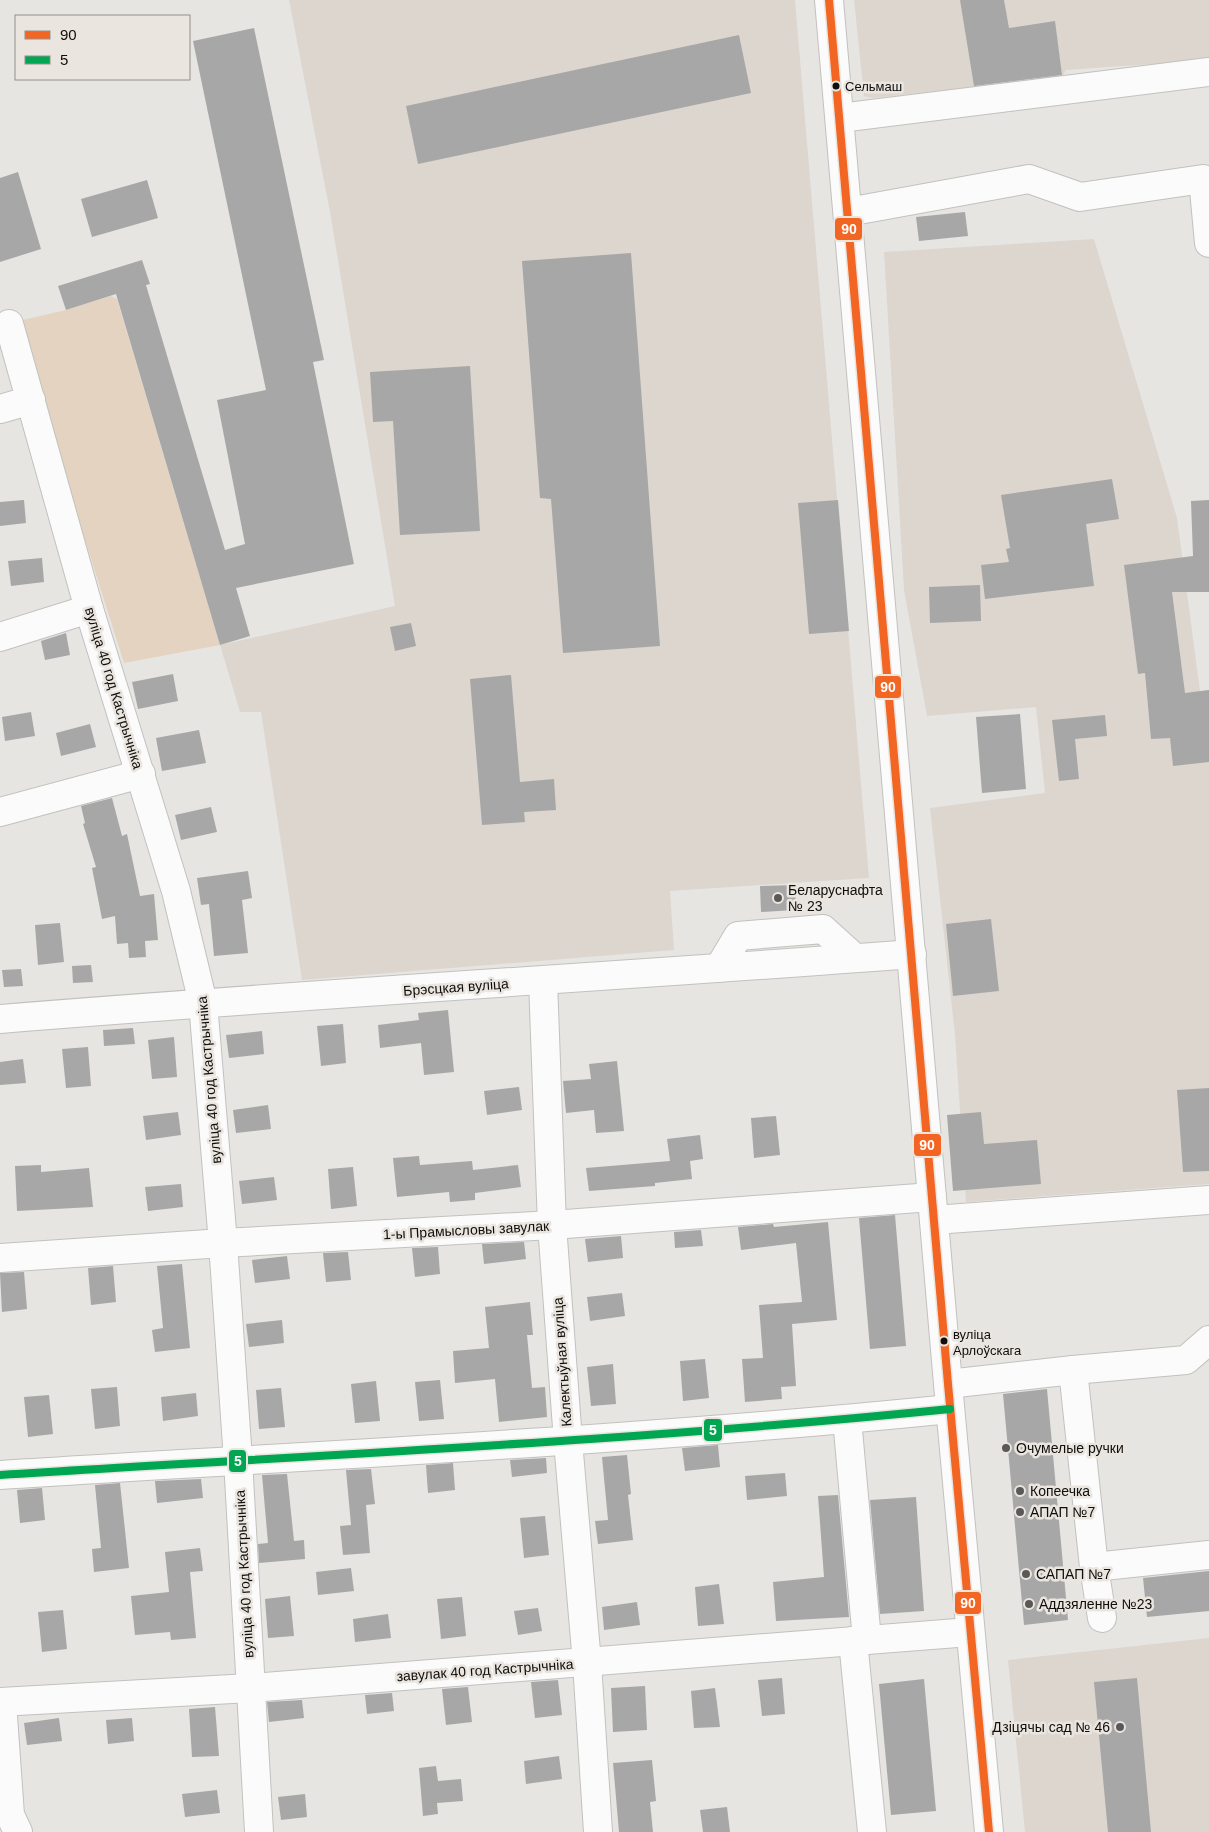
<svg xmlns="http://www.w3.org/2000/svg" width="1209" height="1832" font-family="Helvetica,sans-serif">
<rect width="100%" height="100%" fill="#e7e5e2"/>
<g fill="#dcd6ce">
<path d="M 289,0 L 795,0 L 869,878 L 670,891 L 674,950 L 302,980 L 261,712 L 240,712 L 220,645 L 395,606 L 330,212 Z"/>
<path d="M 854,0 L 1209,0 L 1209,60 L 1066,70 L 1062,77 L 873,98 L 864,96 Z"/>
<path d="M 1094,239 L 1177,518 L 1200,691 L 1209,690 L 1209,1184 L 966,1202 L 955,1035 L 930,808 L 1045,793 L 1036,707 L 927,716 L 904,590 L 884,252 Z"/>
<path d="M 1209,1638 L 1209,1832 L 1025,1832 L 1008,1660 Z"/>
</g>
<path fill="#e3d3c0" d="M 111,296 L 117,299 L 220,645 L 124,663 L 82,530 L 23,320 L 66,310 Z"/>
<g fill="#a8a7a7">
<path d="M 960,0 L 1004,0 L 1009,28 L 1055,21 L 1062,75 L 974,86 Z"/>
<path d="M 254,28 L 324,360 L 313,362 L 354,564 L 236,588 L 250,636 L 220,645 L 116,294 L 66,310 L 58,286 L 142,260 L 150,284 L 146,285 L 225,550 L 245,544 L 217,400 L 266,390 L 193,41 Z"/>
<path d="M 739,35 L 751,93 L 418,164 L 406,106 Z"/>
<path d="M 18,172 L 41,249 L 0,262 L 0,178 Z"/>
<path d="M 147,180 L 158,218 L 92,237 L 81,199 Z"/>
<path d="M 965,212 L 968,236 L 919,241 L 916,217 Z"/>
<path d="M 631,253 L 660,646 L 563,653 L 551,499 L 540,498 L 522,261 Z"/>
<path d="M 470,366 L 480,531 L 400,535 L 393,421 L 373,422 L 370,372 Z"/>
<path d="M 1112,479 L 1119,519 L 1086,524 L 1094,586 L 985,599 L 981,565 L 1009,562 L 1006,549 L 1010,548 L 1001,495 Z"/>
<path d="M 24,500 L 26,523 L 0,526 L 0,502 Z"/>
<path d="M 838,500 L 849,631 L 809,634 L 798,503 Z"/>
<path d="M 1209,500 L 1209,592 L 1172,592 L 1185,693 L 1209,690 L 1209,762 L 1173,766 L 1170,738 L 1151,739 L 1145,673 L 1138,674 L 1124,565 L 1193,556 L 1191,501 Z"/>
<path d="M 42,558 L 44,582 L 11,586 L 8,561 Z"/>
<path d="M 980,585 L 981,621 L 930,623 L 929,587 Z"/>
<path d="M 411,623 L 416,646 L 395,651 L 390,627 Z"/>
<path d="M 66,633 L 70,655 L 45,660 L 41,641 Z"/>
<path d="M 173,674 L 178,701 L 138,709 L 132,682 Z"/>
<path d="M 511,675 L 520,782 L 554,779 L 556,810 L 524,812 L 525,822 L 482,825 L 470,679 Z"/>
<path d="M 31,712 L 35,736 L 5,741 L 2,717 Z"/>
<path d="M 1020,714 L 1026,789 L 982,793 L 976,717 Z"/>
<path d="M 1105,715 L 1107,736 L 1075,739 L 1079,779 L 1059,781 L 1052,720 Z"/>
<path d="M 90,724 L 96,747 L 61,756 L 56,733 Z"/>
<path d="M 199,730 L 206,763 L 162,771 L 156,738 Z"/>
<path d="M 112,798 L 122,836 L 127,834 L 140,896 L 154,894 L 158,940 L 145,941 L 146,957 L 129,958 L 128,943 L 117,944 L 115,916 L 102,919 L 92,868 L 96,867 L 83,824 L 85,823 L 81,806 Z"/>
<path d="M 211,807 L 217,832 L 181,840 L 175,815 Z"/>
<path d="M 248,871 L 252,898 L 242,900 L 248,953 L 214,956 L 209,904 L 201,905 L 197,878 Z"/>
<path d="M 795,885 L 796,910 L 761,912 L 760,886 Z"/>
<path d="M 991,919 L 999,991 L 953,996 L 946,924 Z"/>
<path d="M 60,923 L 64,962 L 38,965 L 35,925 Z"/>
<path d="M 91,965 L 93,982 L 73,983 L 72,966 Z"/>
<path d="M 21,969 L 23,986 L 4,987 L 2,970 Z"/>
<path d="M 448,1010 L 454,1072 L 424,1075 L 421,1043 L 380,1048 L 378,1025 L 419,1020 L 418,1013 Z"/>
<path d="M 343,1024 L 346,1063 L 321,1066 L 317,1026 Z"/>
<path d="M 133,1028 L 135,1044 L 104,1046 L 103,1030 Z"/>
<path d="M 262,1031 L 264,1054 L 229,1058 L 226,1035 Z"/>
<path d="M 174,1037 L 177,1077 L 152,1079 L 148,1040 Z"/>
<path d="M 88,1047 L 91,1086 L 66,1088 L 62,1049 Z"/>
<path d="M 23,1059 L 26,1083 L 0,1085 L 0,1062 Z"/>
<path d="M 617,1061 L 624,1131 L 596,1133 L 594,1110 L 566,1113 L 563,1081 L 591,1079 L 589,1064 Z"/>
<path d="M 519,1087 L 522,1110 L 487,1115 L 484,1091 Z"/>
<path d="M 1209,1088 L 1209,1171 L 1183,1172 L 1177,1090 Z"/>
<path d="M 268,1105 L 271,1129 L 236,1133 L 233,1110 Z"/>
<path d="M 178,1112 L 181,1135 L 146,1140 L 143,1116 Z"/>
<path d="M 981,1112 L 984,1144 L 1037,1140 L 1041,1184 L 953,1191 L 947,1115 Z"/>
<path d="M 776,1116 L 780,1155 L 754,1158 L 751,1118 Z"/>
<path d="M 700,1135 L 703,1159 L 690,1161 L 692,1179 L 655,1183 L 655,1186 L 589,1191 L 586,1168 L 670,1161 L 667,1139 Z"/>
<path d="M 419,1156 L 420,1165 L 472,1161 L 473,1170 L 518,1165 L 521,1187 L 475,1193 L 475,1200 L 450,1202 L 449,1192 L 397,1197 L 393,1158 Z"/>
<path d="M 41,1165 L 41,1172 L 89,1168 L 93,1207 L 17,1211 L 15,1166 Z"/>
<path d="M 353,1167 L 357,1206 L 331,1209 L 328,1169 Z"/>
<path d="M 274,1177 L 277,1200 L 242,1204 L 239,1181 Z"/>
<path d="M 181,1184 L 183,1207 L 148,1211 L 145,1187 Z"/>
<path d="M 895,1215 L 906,1346 L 870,1349 L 859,1218 Z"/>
<path d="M 828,1222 L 837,1320 L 792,1324 L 796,1386 L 781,1387 L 782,1399 L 745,1402 L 742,1359 L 763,1358 L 759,1305 L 802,1302 L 796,1243 L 741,1250 L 738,1227 L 773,1224 L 774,1227 Z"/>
<path d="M 701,1230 L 703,1246 L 675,1248 L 674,1232 Z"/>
<path d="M 621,1236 L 623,1258 L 588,1262 L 585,1239 Z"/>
<path d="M 524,1242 L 526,1259 L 484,1264 L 482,1244 Z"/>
<path d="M 438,1247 L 440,1274 L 415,1277 L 412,1248 Z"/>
<path d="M 348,1252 L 351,1280 L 326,1282 L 323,1253 Z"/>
<path d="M 287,1256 L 290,1279 L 255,1283 L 252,1260 Z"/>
<path d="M 182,1264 L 190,1348 L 155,1352 L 152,1330 L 163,1328 L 157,1266 Z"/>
<path d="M 113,1266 L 116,1302 L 91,1305 L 88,1268 Z"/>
<path d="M 24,1272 L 27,1309 L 2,1312 L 0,1273 Z"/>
<path d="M 622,1293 L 625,1316 L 590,1321 L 587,1297 Z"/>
<path d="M 530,1302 L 533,1335 L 527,1335 L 532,1388 L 545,1387 L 547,1417 L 499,1422 L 495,1379 L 455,1383 L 453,1351 L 489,1348 L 485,1307 Z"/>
<path d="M 282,1320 L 284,1343 L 249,1347 L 246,1324 Z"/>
<path d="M 705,1359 L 709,1398 L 683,1401 L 680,1361 Z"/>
<path d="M 613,1364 L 616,1404 L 591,1406 L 587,1367 Z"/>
<path d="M 440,1380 L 444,1419 L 419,1421 L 415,1382 Z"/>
<path d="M 376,1381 L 380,1421 L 355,1423 L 351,1384 Z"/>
<path d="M 117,1387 L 120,1426 L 95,1429 L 91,1389 Z"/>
<path d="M 281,1388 L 285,1427 L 259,1429 L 256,1390 Z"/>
<path d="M 1047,1389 L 1068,1620 L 1024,1625 L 1003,1394 Z"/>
<path d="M 196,1393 L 198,1416 L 163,1421 L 161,1397 Z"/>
<path d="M 49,1395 L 53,1434 L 28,1437 L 24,1397 Z"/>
<path d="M 718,1445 L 720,1467 L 685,1471 L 682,1448 Z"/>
<path d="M 627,1455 L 631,1494 L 628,1495 L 633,1540 L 598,1544 L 595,1521 L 608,1520 L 602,1457 Z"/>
<path d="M 546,1458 L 547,1473 L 512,1477 L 510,1460 Z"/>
<path d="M 453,1463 L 455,1490 L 428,1493 L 426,1465 Z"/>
<path d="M 371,1469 L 375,1504 L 366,1505 L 370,1553 L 343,1555 L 340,1526 L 351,1525 L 346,1470 Z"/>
<path d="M 785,1473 L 787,1496 L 747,1500 L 745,1476 Z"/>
<path d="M 287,1474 L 294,1541 L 304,1540 L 305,1559 L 259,1563 L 258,1544 L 268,1543 L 262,1475 Z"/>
<path d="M 201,1479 L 203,1498 L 157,1503 L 155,1481 Z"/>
<path d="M 120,1483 L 129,1568 L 94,1572 L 92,1549 L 101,1548 L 95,1485 Z"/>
<path d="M 42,1488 L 45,1520 L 20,1523 L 17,1490 Z"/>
<path d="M 838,1495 L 849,1617 L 776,1621 L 773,1582 L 824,1577 L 818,1496 Z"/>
<path d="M 916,1497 L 924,1611 L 880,1614 L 870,1500 Z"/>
<path d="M 545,1516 L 549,1555 L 524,1558 L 520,1518 Z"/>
<path d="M 200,1548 L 203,1571 L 190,1572 L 196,1638 L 171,1640 L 170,1632 L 135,1635 L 131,1596 L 169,1592 L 165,1552 Z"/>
<path d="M 351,1568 L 354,1591 L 318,1595 L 316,1572 Z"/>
<path d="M 1209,1571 L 1209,1611 L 1147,1617 L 1143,1578 Z"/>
<path d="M 719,1584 L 724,1624 L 698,1626 L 695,1587 Z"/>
<path d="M 290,1596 L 294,1636 L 268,1638 L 265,1599 Z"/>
<path d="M 462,1597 L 466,1636 L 441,1639 L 437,1599 Z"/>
<path d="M 637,1602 L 640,1625 L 604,1630 L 602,1607 Z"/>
<path d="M 538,1608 L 542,1631 L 518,1635 L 514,1611 Z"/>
<path d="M 63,1610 L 67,1649 L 42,1652 L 38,1612 Z"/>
<path d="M 388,1614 L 391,1638 L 355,1642 L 353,1619 Z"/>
<path d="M 782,1678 L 785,1714 L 762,1716 L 758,1680 Z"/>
<path d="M 1137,1678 L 1151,1832 L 1108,1832 L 1094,1682 Z"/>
<path d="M 924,1679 L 936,1811 L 891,1815 L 879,1684 Z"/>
<path d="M 558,1680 L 562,1715 L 535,1718 L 531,1682 Z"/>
<path d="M 645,1686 L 647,1730 L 613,1732 L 611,1688 Z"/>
<path d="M 468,1687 L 472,1722 L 446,1725 L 442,1689 Z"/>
<path d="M 715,1688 L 720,1727 L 694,1728 L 691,1691 Z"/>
<path d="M 392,1693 L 394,1711 L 367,1714 L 365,1695 Z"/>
<path d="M 302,1700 L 304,1718 L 269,1722 L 267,1702 Z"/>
<path d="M 215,1707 L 219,1756 L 192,1757 L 189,1709 Z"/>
<path d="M 59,1718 L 62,1741 L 27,1745 L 24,1723 Z"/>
<path d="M 132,1718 L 134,1741 L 108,1744 L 106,1720 Z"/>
<path d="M 559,1756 L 562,1779 L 526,1784 L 524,1761 Z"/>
<path d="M 652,1760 L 656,1801 L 650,1802 L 653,1832 L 619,1832 L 613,1763 Z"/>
<path d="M 436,1766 L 438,1781 L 461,1779 L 463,1801 L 437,1803 L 438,1814 L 423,1816 L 419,1768 Z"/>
<path d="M 217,1790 L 220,1813 L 185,1817 L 182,1794 Z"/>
<path d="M 305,1794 L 307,1817 L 281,1820 L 278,1797 Z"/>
<path d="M 727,1807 L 730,1832 L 703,1832 L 700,1810 Z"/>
</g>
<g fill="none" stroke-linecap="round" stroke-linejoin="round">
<defs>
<g id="minor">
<path d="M 829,0 L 948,1384 L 989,1832"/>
<path d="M 840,118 L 1209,72"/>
<path d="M 848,212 L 1029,179 L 1080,197 L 1203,179 L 1209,243"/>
<path d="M 9,324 L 89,609 L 176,891 L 203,1003 L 223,1243 L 238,1460 L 259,1832"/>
<path d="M 0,409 L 31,400"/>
<path d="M 0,637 L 89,609"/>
<path d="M 0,812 L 141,774"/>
<path d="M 719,968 L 738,936 L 823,929 L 855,958"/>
<path d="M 543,981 L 552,1225 L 568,1441 L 587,1663 L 598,1832"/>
<path d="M 0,1019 C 304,994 608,977 912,954"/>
<path d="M 934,1220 L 1209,1200"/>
<path d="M 0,1258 L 223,1243 L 552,1225 L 932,1197"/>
<path d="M 1073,1370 L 1186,1360 L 1209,1340"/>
<path d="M 948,1384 L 1073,1370 L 1094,1567 L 1102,1618"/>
<path d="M 847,1419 L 867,1640"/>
<path d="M 0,1475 C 317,1455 634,1441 950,1409"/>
<path d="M 1094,1567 L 1209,1555"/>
<path d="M 853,1641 L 872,1832"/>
<path d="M 0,1702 L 250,1688 L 970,1632"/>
<path d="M 2,1702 L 10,1815 L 18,1832"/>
</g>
</defs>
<use href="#minor" stroke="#c2c1be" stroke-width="30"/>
<use href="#minor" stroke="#fbfbfb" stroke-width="28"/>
<defs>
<path id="bus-1" d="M 829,0 L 948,1384 L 989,1832"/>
<path id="bus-2" d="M 0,1475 C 317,1455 634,1441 950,1409"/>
</defs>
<use href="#bus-1" stroke="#eae5df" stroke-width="11"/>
<use href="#bus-2" stroke="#eae5df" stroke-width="11"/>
<use href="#bus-1" stroke="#f26522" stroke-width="8"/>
<use href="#bus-2" stroke="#00a651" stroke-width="8"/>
</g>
<g fill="#0f0e0c" stroke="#eae5df" stroke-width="2">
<circle cx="836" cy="86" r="4.5"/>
<circle cx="944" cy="1341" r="4.5"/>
</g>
<g fill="#5b5957" stroke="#eae5df" stroke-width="2">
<circle cx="778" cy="898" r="5"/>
<circle cx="1006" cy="1448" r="5"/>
<circle cx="1020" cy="1491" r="5"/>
<circle cx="1020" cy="1512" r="5"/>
<circle cx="1026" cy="1574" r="5"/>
<circle cx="1029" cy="1604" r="5"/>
<circle cx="1120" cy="1727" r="5"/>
</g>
<g text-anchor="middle" stroke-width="5" stroke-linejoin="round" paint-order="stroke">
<g font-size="13" fill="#0f0e0c" stroke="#eae5df" text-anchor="start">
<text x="845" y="91">Сельмаш</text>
<text x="953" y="1339">вуліца<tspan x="953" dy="16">Арлоўскага</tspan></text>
</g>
<g font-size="14" fill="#0f0e0c" stroke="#eae5df">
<text transform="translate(114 688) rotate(73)" y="5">вуліца 40 год Кастрычніка</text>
<text transform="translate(456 987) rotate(-4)" y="5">Брэсцкая вуліца</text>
<text transform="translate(209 1080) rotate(-95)" y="5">вуліца 40 год Кастрычніка</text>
<text transform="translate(466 1230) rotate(-3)" y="5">1-ы Прамысловы завулак</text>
<text transform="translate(562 1362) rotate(-94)" y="5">Калектыўная вуліца</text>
<text transform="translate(244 1574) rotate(-93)" y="5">вуліца 40 год Кастрычніка</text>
<text transform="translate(485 1670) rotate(-4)" y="5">завулак 40 год Кастрычніка</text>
</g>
<g font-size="14" fill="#0f0e0c" stroke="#eae5df" text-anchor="start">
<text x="788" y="895">Беларуснафта<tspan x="788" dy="16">№ 23</tspan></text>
<text x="1016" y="1453">Очумелые ручки</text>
<text x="1030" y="1496">Копеечка</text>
<text x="1030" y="1517">АПАП №7</text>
<text x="1036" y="1579">САПАП №7</text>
<text x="1039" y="1609">Аддзяленне №23</text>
<text x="1110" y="1732" text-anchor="end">Дзіцячы сад № 46</text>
</g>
</g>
<g stroke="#eae5df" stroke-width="2">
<rect x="834" y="217" width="29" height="24" rx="5" fill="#f26522"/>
<rect x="874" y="675" width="28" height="24" rx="5" fill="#f26522"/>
<rect x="913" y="1133" width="29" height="24" rx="5" fill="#f26522"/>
<rect x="703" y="1418" width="20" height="24" rx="5" fill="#00a651"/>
<rect x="228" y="1449" width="19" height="24" rx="5" fill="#00a651"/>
<rect x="954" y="1591" width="28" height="24" rx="5" fill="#f26522"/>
</g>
<g font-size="14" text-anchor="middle" font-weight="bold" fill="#fff">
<text x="849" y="234">90</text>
<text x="888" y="692">90</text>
<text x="927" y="1150">90</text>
<text x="713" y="1435">5</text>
<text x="238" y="1466">5</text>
<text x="968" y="1608">90</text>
</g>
<rect x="15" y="15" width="175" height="65" fill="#eae5df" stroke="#928f8b"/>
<rect x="25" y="31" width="25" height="8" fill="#f26522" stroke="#928f8b"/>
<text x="60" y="40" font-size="15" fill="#0f0e0c">90</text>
<rect x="25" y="56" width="25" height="8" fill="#00a651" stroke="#928f8b"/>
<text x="60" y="65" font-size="15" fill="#0f0e0c">5</text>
</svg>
